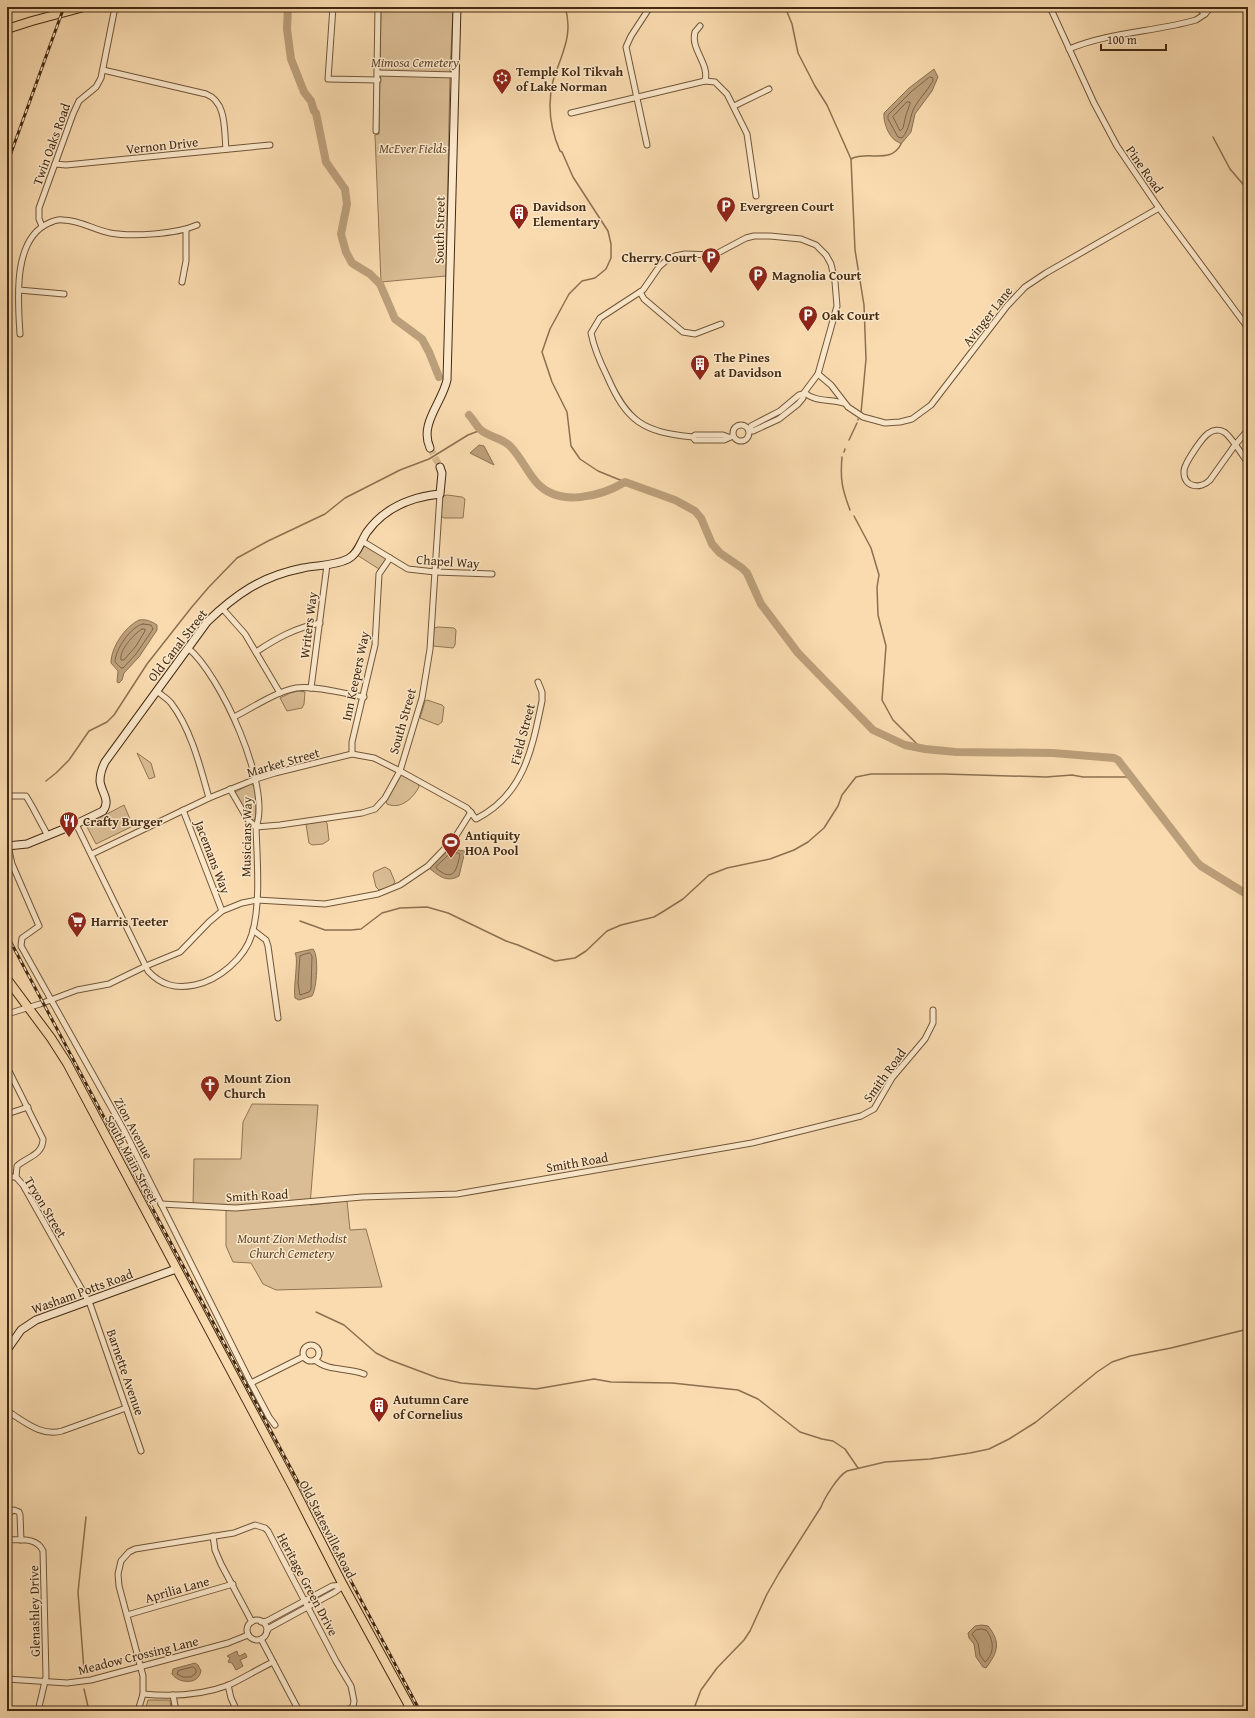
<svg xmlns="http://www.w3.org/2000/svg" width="1255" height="1718" font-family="'Gentium Book Plus',serif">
<rect width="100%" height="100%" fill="#f9dbaf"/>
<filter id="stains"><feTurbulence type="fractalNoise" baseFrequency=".005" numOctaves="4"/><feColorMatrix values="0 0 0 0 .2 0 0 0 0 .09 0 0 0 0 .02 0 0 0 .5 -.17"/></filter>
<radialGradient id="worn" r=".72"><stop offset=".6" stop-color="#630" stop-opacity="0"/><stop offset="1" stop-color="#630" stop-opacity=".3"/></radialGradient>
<g fill="#dabd94" stroke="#8f7453">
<path d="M 381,8 L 453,11 L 450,73 L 446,276 L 381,282 L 375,135 L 379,134 Z"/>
<path d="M 447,495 L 462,497 L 465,499 L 463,518 L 444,518 L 441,516 L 443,496 Z"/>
<path d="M 363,543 L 384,556 L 386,559 L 379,569 L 357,555 Z"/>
<path d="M 438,627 L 454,628 L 456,630 L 455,645 L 453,648 L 433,646 L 434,628 Z"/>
<path d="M 299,691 L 305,692 L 304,704 L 302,708 L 287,711 L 280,698 L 290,693 Z"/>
<path d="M 427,700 L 442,705 L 444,707 L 442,722 L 438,725 L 420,718 L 425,701 Z"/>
<path d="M 137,753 L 151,763 L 155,777 L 149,779 Z"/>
<path d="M 401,775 L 418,783 L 419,787 C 413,798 401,810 387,804 L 386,802 Z"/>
<path d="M 251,784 L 256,788 L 256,816 L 254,821 L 250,819 L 235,792 Z"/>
<path d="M 124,805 L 133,826 L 96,844 L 86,825 Z"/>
<path d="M 325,821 L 327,823 L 329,840 L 323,844 L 312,845 L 309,843 L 306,824 Z"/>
<path d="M 385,867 L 390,870 L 395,882 L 391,887 L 379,890 L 376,887 L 373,875 L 374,872 Z"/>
<path d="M 252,1104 L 318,1105 L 310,1205 L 347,1201 L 350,1230 L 366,1229 L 382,1287 L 276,1290 L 263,1284 L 251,1263 L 233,1262 L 226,1246 L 226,1207 L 193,1205 L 194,1159 L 241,1159 L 243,1122 Z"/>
<path d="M 148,1700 L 170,1700 L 171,1711 L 145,1711 Z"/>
</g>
<g fill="#bb9f7a" stroke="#8b7050">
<path d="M 934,69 L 938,77 L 932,91 L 915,114 L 911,132 L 901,144 C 900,143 898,142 896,141 C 888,136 883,121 884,113 L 909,88 Z"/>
<path d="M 479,445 L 484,446 L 494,465 L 470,453 Z"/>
<path d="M 139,620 C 146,619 151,621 157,625 L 157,630 L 139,657 L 124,673 L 122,680 L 119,683 L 117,682 L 118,671 L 111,663 C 111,647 125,627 139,620 Z"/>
<path d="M 450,849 L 465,851 L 459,876 C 447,883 439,876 429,868 Z"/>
<path d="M 313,949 C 319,955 317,988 312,996 L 299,1000 L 295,998 C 293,987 299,959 295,953 Z"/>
<path d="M 982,1625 L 988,1626 C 1001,1642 998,1652 986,1668 L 983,1667 L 976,1657 L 974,1644 L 969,1638 L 968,1633 L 975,1626 Z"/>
<path d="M 237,1651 L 238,1655 L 240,1656 L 245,1653 L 247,1657 L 240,1660 L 243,1666 L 236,1670 L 232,1663 L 228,1662 L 230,1658 L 227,1656 Z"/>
<path d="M 195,1663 L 198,1665 L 201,1671 C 198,1686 178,1683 172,1674 L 173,1669 Z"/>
</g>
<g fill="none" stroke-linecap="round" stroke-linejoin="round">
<g stroke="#806446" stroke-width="1">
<path d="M 930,77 L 933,78 L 933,81 C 927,91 919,99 914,108 C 909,119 910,129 902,138 L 898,137 L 888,119 L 888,115 L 912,91 Z"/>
<path d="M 907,102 L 910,102 L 910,104 L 906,115 L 903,128 L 900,131 L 893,117 Z"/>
<path d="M 143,624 L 151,625 L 153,629 L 136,654 L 123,668 L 121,668 L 115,662 C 115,650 131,626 143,624 Z"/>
<path d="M 142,629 L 145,629 L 145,631 L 136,646 L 124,660 L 121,660 C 119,650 134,634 142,629 Z"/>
<path d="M 451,853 L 458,853 L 460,854 C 457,869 454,883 437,869 L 436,867 Z"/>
<path d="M 310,953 L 312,956 L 311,989 L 309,992 L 300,995 L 298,983 L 300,956 Z"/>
<path d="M 982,1629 L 986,1630 C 994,1640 995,1653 985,1662 L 980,1655 L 978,1643 L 972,1634 L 976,1630 Z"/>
<path d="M 193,1667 L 196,1669 L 196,1673 L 191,1677 L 183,1677 L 177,1674 L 178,1671 Z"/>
</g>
<g stroke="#8b7050" stroke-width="1.5">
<path d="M 565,7 C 574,35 561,55 553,81 C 547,105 550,128 560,151 L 562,152 L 573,177 L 608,231 L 611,244 L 611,258 L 606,269 L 595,278 L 582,281 L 569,294 L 550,329 L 542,352 L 552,382 L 567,412 L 571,446 L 580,459 L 598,471 L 625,482"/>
<path d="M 785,7 L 792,24 L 798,53 L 815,86 L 827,105 L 851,159 L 855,250 L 864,305 L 866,359 L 861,413"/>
<path d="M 1213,137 L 1230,169 L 1248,190"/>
<path d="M 851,159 C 867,150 891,165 901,144"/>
<path d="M 858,420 L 858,419"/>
<path d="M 849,440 L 857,423"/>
<path d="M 844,452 L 845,449"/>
<path d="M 842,457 C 840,479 842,489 850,510"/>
<path d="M 854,516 L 871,548 L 879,575 L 877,587 L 878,615 L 886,646 L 882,700 L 893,720 L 921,748"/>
<path d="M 46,781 L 56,773 L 69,760 L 89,731 L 107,722 L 114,715 L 147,664 L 191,608 L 208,588 L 237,558 L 268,541 L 325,514 L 345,498 L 400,470 L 429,459 L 468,435 L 481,430"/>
<path d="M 300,921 L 325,930 L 351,930 L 361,929 L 382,913 L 400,908 L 427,907 L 448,913 L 506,941 L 518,945 L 555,961 L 575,958 L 586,951 L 607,931 L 621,925 L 654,917 L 664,911 L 683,899 L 709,875 L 727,868 L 770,859 L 794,850 L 808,842 L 824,828 L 838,806 L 842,795 L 856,777 L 871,774 L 944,774 L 1046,777 L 1072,775 L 1083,777 L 1126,777 L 1133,779"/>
<path d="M 316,1312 L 344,1325 L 376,1353 L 390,1360 L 438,1378 L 461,1383 L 536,1389 L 594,1379 L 611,1382 L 672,1383 L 738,1390 L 758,1399 L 800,1432 L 822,1439 L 833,1441 L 845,1449 L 858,1468"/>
<path d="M 84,1670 L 78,1592 L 86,1517"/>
<path d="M 84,1689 L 89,1711"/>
<path d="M 693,1711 L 701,1690 L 717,1668 L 744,1640 L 750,1631 L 767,1594 L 779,1573 L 821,1507 C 825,1497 838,1476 847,1471 L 885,1462 L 930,1459 L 970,1453 L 989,1449 L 1009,1439 L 1036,1422 L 1097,1372 L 1112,1362 L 1130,1356 L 1171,1348 L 1248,1329"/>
</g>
<g stroke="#bb9f7a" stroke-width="8">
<path d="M 288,7 L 287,29 L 291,59 L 304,92 L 311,101 L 314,111 L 316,113 L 326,162 L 345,189 L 347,204 L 341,234 L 346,252 L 352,263 L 370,274 L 380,284 L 395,319 L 422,339 L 429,352 L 439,377"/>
<path d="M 469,415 C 474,420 476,426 481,430 C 489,437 502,438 510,446 C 521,457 527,472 537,483 C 559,507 600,497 625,482 L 675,500 L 695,511 L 701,518 L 712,544 L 720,553 L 742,568 L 747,573 L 761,604 L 798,653 L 873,730 L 905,745 L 925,749 L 956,752 L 1053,753 L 1114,758 L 1118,760 L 1196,861 L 1201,866 L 1248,895"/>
</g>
<path stroke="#d5b890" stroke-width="7" stroke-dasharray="7 3.5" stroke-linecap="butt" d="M 430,448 L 440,467"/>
<defs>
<g id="street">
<path d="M 333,7 L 328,79 L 378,80"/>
<path d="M 1050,7 L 1094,103 L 1117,146 L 1159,208 L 1248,328"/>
<path d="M 1198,7 L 1205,14"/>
<path d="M 7,13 L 11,7"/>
<path d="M 700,26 L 695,32 C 690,49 710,64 705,81"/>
<path d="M 1069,49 C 1110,32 1154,32 1196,20 L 1205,14 L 1211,7"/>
<path d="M 103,70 L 206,94 C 227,102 224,130 226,149"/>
<path d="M 378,73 L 455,75"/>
<path d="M 734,106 L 769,89"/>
<path d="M 571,113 L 705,81 L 715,82 L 727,94 L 747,134 L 756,196"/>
<path d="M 376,131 L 378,7"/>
<path d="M 647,145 L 626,47 L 631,36 L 650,7"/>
<path d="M 55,164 L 66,165 L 270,145"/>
<path d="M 42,226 L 39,219 L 39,208 L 73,114 L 79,101 L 96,87 L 101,78 L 115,7"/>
<path d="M 182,282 L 186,261 L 186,230"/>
<path d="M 19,290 L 64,294"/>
<path d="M 640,292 L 644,299 L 683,332 L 695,334 L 721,324"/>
<path d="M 20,334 C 18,301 12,239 49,223 C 53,221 58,219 63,220 C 80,220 94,230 110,233 C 132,237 177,234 197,225"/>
<path d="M 818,374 L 831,385 L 848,407 L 863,417 L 885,423 L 900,422 L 912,419 L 931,405 L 1007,306 L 1025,287 L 1046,273 L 1159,208"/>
<path d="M 805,393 C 815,402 831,399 843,403"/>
<circle cx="741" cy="433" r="8"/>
<path d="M 750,430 L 751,426 L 780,411 L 799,395 L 803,394"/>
<path d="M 1248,430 L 1235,445 L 1210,480 C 1200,490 1183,487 1184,471 C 1184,464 1203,436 1209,433 C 1213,430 1219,429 1224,432 C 1230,435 1243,456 1248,463"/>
<path d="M 733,436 L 724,440 L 695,440 L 693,437 C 643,432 627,422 607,376 C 600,362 594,348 591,333 L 600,318 L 643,290 L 659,267 L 668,259 L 675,256 L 685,254 L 714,255 L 746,238 L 754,236 L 770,236 L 801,239 L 816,245 L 826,255 L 831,264 L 835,282 L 837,306 L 818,374 L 803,394 L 803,398 L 798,404 L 779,419 L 753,431 L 749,430"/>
<path d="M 693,437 L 695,435 L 723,435 L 728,437"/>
<path d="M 362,541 L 408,569 L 435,572 L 492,574"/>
<path d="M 222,608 L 245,634 L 280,693"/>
<path d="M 256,652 C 277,638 295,628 320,623"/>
<path d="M 311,688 L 327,565"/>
<path d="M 157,691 C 161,695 167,698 171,703 C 191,729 200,766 209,798"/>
<path d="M 234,717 C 254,707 275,692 296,688 C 313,685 346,694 364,697"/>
<path d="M 352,754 L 352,742 L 375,645 L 379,574 L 390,558"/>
<path d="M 230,789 L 248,820 L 256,827 L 280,825 L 362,813 L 375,809 L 385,798 L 400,771 L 422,698 L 430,649 L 440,494"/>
<path d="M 7,796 L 26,796 L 33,808 L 48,836"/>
<path d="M 183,810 L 222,911"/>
<path d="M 76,824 L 148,971 C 161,985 175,989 195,985 C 219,980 245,958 252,934 C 261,904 257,858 256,827 C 272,787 220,674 188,648"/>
<path d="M 8,846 L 12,864 L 39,926 L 22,938 L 21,946 L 125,1132 L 251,1383 L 269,1417 L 275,1425"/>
<path d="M 92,854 L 209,798 L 256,779 L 275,773 L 352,754 L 374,758 L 400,771 L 467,808 L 476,819 C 524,795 532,749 542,701 L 542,692 L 538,682"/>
<path d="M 253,930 L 266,940 L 268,946 L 278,1018"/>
<path d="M 7,1014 L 40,1004 L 77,990 L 109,984 L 146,966 L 180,952 L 209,922 L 222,911 L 242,903 L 257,900 L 325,904 L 378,894 L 400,885 L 428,866 L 454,839 L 471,812"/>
<path d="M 7,1067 L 43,1139 C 43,1155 27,1157 17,1166 L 16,1177 L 23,1185 L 90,1304 L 141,1451"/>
<path d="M 7,1114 L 28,1107"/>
<path d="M 7,1179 L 12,1177 L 16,1177"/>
<path d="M 161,1204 L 236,1208 L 362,1197 L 457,1194 L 752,1143 L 805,1130 L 861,1116 L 874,1109 L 892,1078 L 925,1039 L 933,1023 L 933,1010"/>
<circle cx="311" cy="1353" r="8"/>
<path d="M 315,1360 C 329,1372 347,1367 364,1374"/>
<path d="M 251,1383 L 303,1357"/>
<path d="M 7,1411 C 24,1421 41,1437 62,1431 L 126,1408"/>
<path d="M 213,1536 L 215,1550 L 221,1564 L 252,1622"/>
<path d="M 7,1540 C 21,1540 37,1537 43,1551 L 46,1677 L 38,1711"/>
<path d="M 8,1540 L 8,1513 L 14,1510 L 19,1512 L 20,1515 L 21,1540"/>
<path d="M 127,1615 L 233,1584"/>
<circle cx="257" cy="1630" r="10"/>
<path d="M 261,1622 L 267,1621 L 332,1586 L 343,1585"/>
<path d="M 267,1631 L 269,1628 L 335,1592 L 343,1586"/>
<path d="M 261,1639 L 299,1711"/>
<path d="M 7,1679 L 67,1683 L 91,1680 L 228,1643 L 248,1635"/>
<path d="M 228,1685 L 231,1698 L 237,1711"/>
<path d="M 143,1694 C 171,1697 202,1695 229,1685 C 244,1678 258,1669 273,1662"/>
<path d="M 173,1695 L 176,1711"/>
<path d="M 138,1711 L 143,1694 L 143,1676 L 119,1586 L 118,1574 L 121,1561 L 129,1552 L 135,1549 L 234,1533 L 255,1525 L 265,1528 L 268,1531 L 336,1661 L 351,1686 L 354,1701 L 353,1706 L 348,1711"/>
</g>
<g id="secondary">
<path d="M 430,448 C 419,424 442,403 447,380 L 457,7"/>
<path d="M 7,846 L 27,844 L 76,824 L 103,811 C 111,800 101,792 100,781 C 100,774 102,768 105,762 L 207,622 C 236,594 262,576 303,568 C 318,565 334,566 348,559 C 358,554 361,541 367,532 C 385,507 411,497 440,494 L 442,473 L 440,467"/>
<path d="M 7,1350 L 21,1330 L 36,1320 L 176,1269"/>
</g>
<g id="primary">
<path d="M 7,29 L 32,21 L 84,7"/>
<path d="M 7,979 L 51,1038 L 67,1063 L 294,1489 L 343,1585 L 412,1711"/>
</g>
</defs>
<use href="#street" stroke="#715639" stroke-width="7"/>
<use href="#secondary" stroke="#442a12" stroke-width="9"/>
<use href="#primary" stroke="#442a12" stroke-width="10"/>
<use href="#street" stroke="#fbe8cb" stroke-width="5"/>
<use href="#secondary" stroke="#fbe8cb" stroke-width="7"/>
<use href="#primary" stroke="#f9dbaf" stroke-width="8"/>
<defs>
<g id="rail">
<path d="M 7,164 L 64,7"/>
<path d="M 7,935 L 420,1711"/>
</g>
</defs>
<use href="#rail" stroke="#442a12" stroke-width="3"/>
<use href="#rail" stroke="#fbe8cb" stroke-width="1.5" stroke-dasharray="4.5" stroke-linecap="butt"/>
</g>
<defs>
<symbol id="synagogue-pin" viewBox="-11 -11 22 30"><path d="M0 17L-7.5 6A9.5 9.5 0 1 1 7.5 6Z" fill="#8f2418" stroke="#fbe8cb"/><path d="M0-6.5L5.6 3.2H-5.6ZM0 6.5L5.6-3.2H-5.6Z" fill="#fff"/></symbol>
<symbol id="parking-pin" viewBox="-11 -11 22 30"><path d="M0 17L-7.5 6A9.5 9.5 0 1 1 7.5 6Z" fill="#8f2418" stroke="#fbe8cb"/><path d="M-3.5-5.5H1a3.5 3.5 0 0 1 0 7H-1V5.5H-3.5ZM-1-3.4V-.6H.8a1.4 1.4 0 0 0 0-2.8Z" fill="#fff"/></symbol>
<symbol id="building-pin" viewBox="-11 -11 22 30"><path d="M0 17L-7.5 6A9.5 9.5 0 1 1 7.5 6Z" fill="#8f2418" stroke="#fbe8cb"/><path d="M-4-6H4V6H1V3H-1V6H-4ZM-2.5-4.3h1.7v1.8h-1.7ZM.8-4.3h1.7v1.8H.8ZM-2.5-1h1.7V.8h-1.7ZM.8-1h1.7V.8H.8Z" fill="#fff"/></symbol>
<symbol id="restaurant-pin" viewBox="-11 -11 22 30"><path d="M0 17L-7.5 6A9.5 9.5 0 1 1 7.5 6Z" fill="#8f2418" stroke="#fbe8cb"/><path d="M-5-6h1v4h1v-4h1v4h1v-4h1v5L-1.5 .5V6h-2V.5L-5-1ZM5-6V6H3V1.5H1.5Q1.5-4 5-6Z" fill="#fff"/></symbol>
<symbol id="stadium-pin" viewBox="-11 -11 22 30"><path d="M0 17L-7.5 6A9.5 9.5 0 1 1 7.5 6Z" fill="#8f2418" stroke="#fbe8cb"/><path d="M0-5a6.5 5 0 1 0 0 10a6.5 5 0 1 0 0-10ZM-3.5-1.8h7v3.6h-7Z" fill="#fff"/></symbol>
<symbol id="supermarket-pin" viewBox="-11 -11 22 30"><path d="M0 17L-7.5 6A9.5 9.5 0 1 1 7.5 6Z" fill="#8f2418" stroke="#fbe8cb"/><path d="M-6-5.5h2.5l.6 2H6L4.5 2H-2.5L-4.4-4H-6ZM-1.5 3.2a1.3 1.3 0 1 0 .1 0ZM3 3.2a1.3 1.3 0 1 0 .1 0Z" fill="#fff"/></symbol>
<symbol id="church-pin" viewBox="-11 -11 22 30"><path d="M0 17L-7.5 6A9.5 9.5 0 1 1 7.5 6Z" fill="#8f2418" stroke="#fbe8cb"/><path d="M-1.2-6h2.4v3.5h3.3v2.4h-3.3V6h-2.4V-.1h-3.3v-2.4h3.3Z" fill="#fff"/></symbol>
</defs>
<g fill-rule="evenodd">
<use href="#synagogue-pin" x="491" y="67" width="22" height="30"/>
<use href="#parking-pin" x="715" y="195" width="22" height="30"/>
<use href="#building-pin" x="508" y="202" width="22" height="30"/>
<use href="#parking-pin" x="700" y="246" width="22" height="30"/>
<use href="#parking-pin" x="747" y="264" width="22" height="30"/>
<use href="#parking-pin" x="797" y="304" width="22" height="30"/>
<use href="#building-pin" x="689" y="353" width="22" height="30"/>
<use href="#restaurant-pin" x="58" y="810" width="22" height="30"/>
<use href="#stadium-pin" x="440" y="831" width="22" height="30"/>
<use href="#supermarket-pin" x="66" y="910" width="22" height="30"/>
<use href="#church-pin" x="199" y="1074" width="22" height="30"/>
<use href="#building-pin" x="368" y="1395" width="22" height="30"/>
</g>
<g text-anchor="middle" stroke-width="3" stroke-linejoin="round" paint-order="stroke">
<g font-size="13" font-style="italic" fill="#62472c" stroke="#fbe8cb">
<text x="415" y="67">Mimosa Cemetery</text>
<text x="413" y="153">McEver Fields</text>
<text x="292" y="1243">Mount Zion Methodist<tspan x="292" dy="15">Church Cemetery</tspan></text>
</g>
<g font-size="13" font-weight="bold" fill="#442a12" stroke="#fbe8cb" text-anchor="start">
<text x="516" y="76">Temple Kol Tikvah<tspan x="516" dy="15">of Lake Norman</tspan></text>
<text x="533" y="211">Davidson<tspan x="533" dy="15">Elementary</tspan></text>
<text x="740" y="211">Evergreen Court</text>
<text x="697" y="262" text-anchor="end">Cherry Court</text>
<text x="772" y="280">Magnolia Court</text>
<text x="822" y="320">Oak Court</text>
<text x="714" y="362">The Pines<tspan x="714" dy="15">at Davidson</tspan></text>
<text x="83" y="826">Crafty Burger</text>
<text x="465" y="840">Antiquity<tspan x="465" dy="15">HOA Pool</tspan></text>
<text x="91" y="926">Harris Teeter</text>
<text x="224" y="1083">Mount Zion<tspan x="224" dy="15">Church</tspan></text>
<text x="393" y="1404">Autumn Care<tspan x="393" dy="15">of Cornelius</tspan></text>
</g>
<g font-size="13" fill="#442a12" stroke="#fbe8cb">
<text transform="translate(51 144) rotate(-70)" y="5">Twin Oaks Road</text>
<text transform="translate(162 145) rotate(-6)" y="5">Vernon Drive</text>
<text transform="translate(1145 169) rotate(55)" y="5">Pine Road</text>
<text transform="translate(439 230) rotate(-89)" y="5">South Street</text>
<text transform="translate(987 316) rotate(-52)" y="5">Avinger Lane</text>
<text transform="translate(448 561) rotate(4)" y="5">Chapel Way</text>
<text transform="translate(308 625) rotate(-83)" y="5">Writers Way</text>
<text transform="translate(177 645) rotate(-52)" y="5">Old Canal Street</text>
<text transform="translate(355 676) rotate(-78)" y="5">Inn Keepers Way</text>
<text transform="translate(402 721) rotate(-74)" y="5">South Street</text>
<text transform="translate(522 734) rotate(-75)" y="5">Field Street</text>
<text transform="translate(283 762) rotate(-16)" y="5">Market Street</text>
<text transform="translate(246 837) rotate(-89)" y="5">Musicians Way</text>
<text transform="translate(213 857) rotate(69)" y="5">Jacemans Way</text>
<text transform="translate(884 1075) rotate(-54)" y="5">Smith Road</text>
<text transform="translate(134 1128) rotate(62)" y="5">Zion Avenue</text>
<text transform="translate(132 1159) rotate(62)" y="5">South Main Street</text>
<text transform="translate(577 1162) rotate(-10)" y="5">Smith Road</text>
<text transform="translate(257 1195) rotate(-3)" y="5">Smith Road</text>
<text transform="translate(46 1207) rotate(59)" y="5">Tryon Street</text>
<text transform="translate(82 1291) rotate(-20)" y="5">Washam Potts Road</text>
<text transform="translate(126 1372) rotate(71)" y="5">Barnette Avenue</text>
<text transform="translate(328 1529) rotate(63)" y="5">Old Statesville Road</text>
<text transform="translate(308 1584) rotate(62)" y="5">Heritage Green Drive</text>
<text transform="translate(177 1589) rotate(-16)" y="5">Aprilia Lane</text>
<text transform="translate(34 1611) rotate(-91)" y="5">Glenashley Drive</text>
<text transform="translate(138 1655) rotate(-14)" y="5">Meadow Crossing Lane</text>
</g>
</g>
<rect width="1255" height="1718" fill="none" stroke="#f9dbaf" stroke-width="24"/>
<rect x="8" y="8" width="1239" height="1702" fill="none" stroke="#442a12" stroke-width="2"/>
<rect x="12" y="12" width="1231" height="1694" fill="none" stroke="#442a12"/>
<path d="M1101 44v6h65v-6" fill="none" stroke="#442a12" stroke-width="2"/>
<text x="1107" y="44" font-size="12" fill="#442a12" stroke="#fbe8cb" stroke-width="3" paint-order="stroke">100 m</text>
<rect width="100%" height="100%" filter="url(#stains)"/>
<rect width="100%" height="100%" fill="url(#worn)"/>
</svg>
